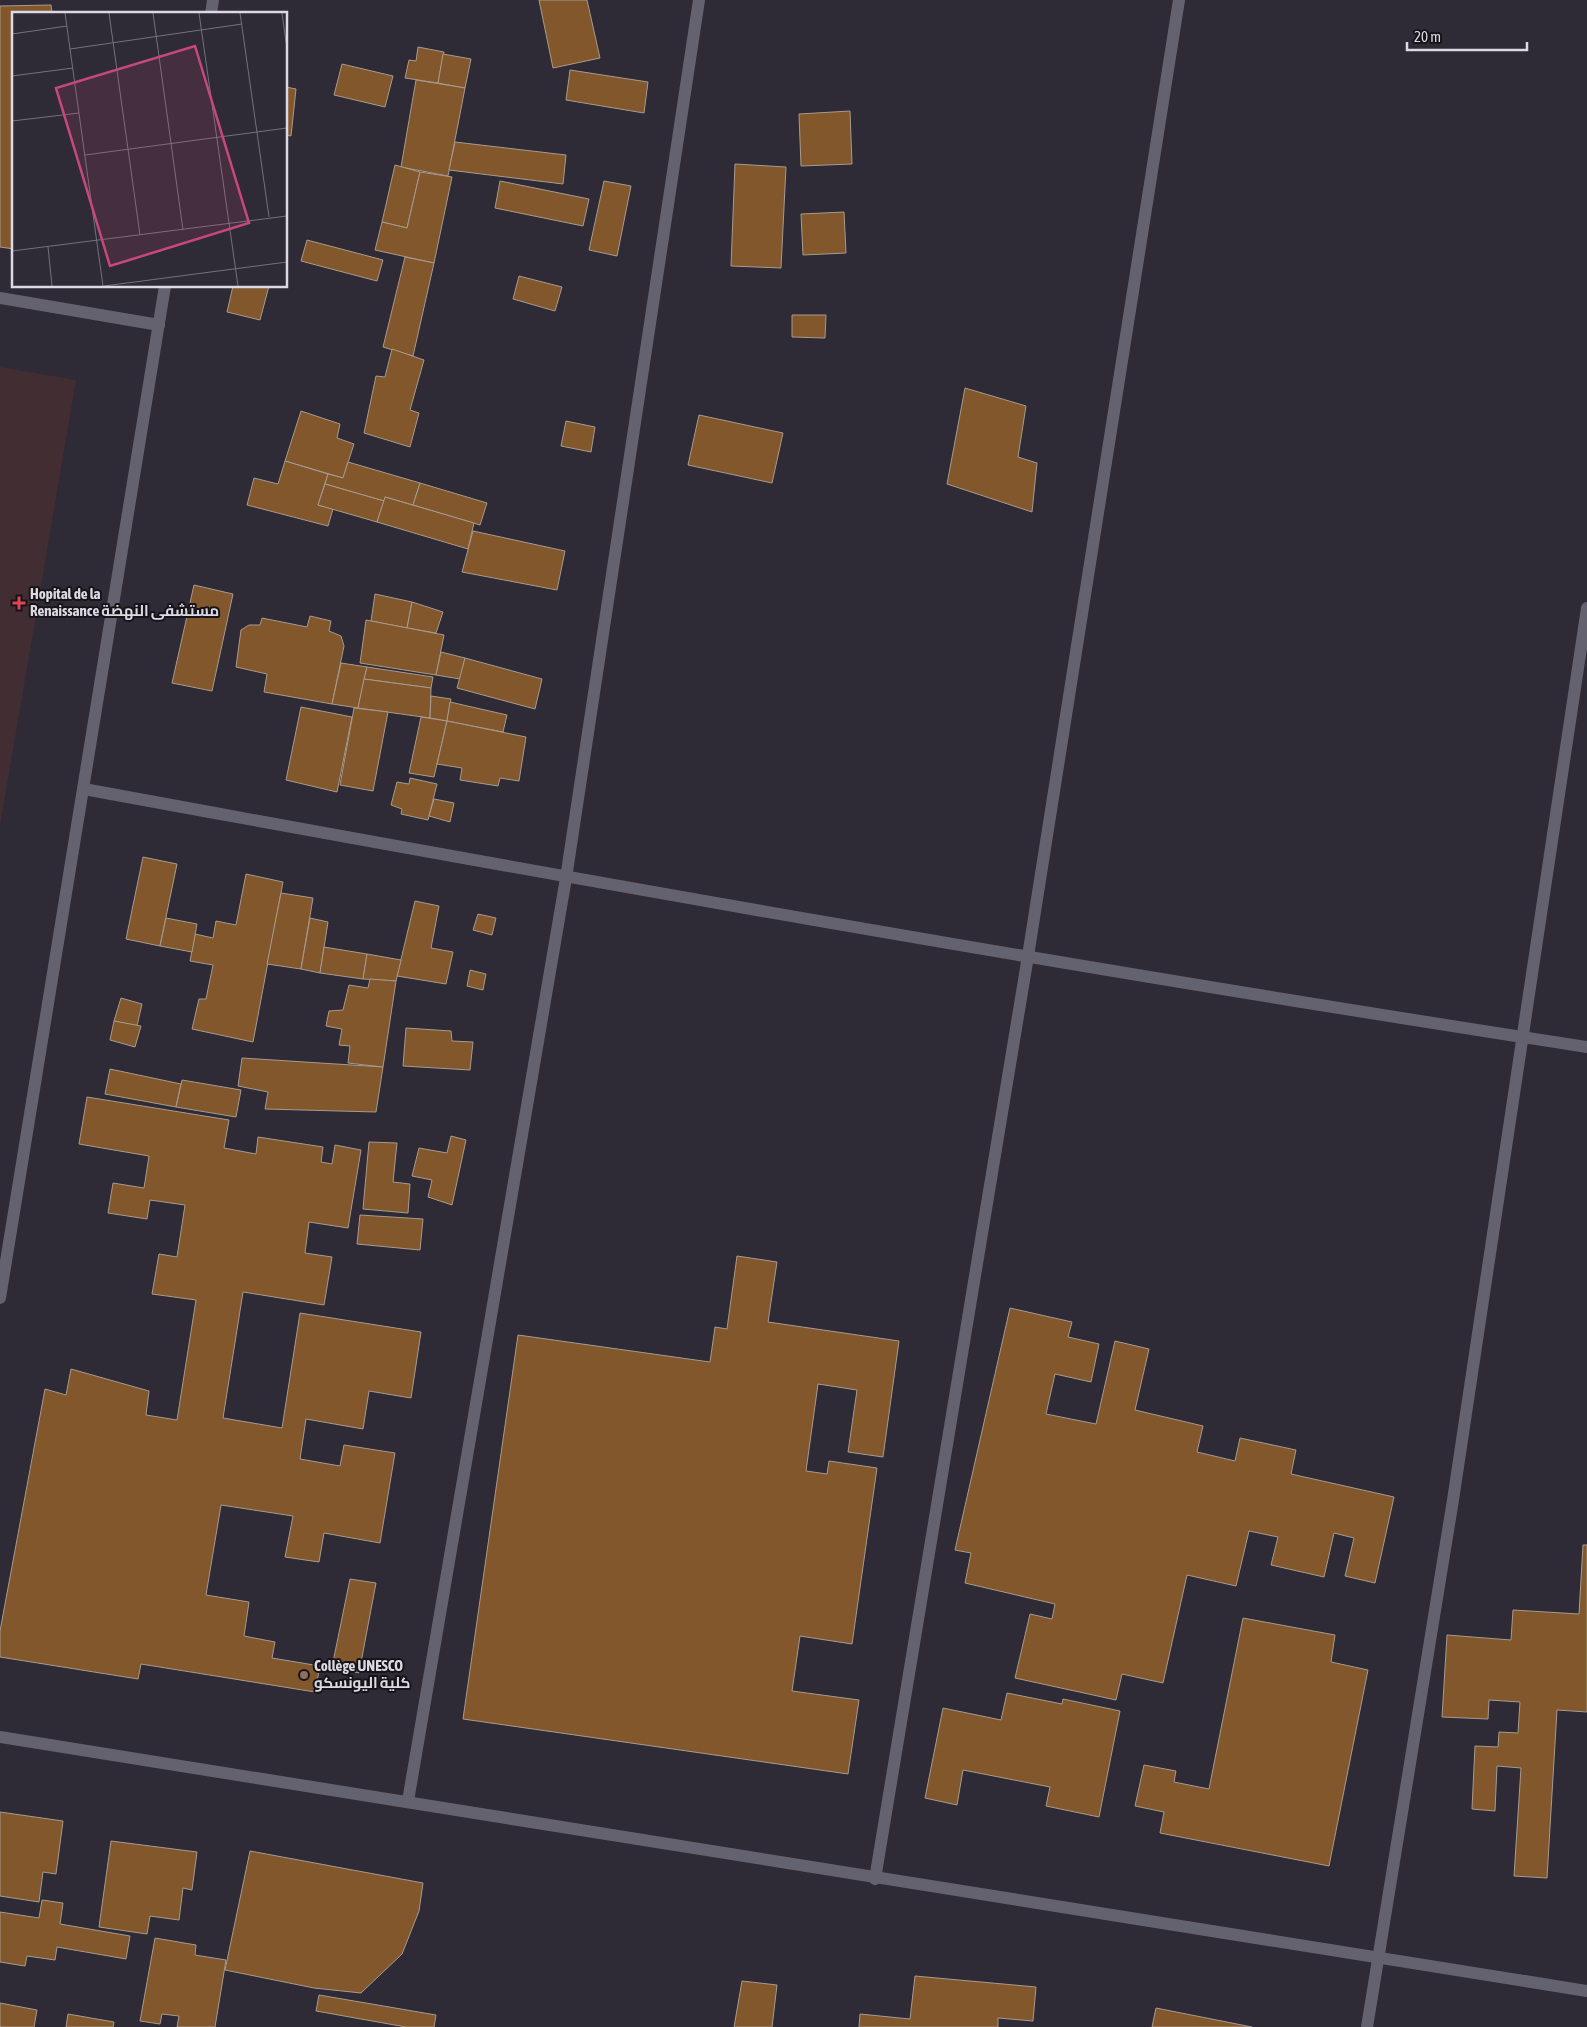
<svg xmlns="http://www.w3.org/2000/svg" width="1587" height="2027" font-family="'Asap Condensed',Cairo,sans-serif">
<rect width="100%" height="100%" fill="#2e2b36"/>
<path fill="#422e32" d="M 0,367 L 76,380 L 0,826 Z"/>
<g fill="#82572c" stroke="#a79b90">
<path d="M 539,0 L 587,0 L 600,58 L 553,68 Z"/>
<path d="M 51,5 L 52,14 L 14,14 L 14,249 L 0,247 L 0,6 Z"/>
<path d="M 418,47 L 444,52 L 438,83 L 405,78 L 409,60 L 416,61 Z"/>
<path d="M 443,54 L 471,59 L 465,88 L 438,83 Z"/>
<path d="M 342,64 L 393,76 L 385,107 L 334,95 Z"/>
<path d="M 570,70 L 648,82 L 644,113 L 566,100 Z"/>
<path d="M 416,80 L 465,88 L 448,176 L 401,167 Z"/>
<path d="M 286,87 L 296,89 L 291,136 L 286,135 Z"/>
<path d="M 850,111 L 852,164 L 801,166 L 799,114 Z"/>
<path d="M 455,142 L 566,155 L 563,184 L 449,170 Z"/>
<path d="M 735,164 L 786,167 L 781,268 L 731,266 Z"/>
<path d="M 395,165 L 420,172 L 407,228 L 382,222 Z"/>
<path d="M 420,172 L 452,177 L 434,263 L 375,250 L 382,222 L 407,228 Z"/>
<path d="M 500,181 L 589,199 L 583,226 L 495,208 Z"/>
<path d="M 604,181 L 631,186 L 617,256 L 589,250 Z"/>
<path d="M 844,212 L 846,253 L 803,255 L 801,214 Z"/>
<path d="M 307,240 L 383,260 L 377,281 L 301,261 Z"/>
<path d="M 405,257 L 434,263 L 413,356 L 383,347 Z"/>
<path d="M 519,276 L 562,287 L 555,311 L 513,299 Z"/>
<path d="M 233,286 L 269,286 L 260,320 L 227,312 Z"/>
<path d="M 792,315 L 826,315 L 825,338 L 792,337 Z"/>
<path d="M 392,349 L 424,360 L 410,410 L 419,413 L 410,447 L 364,433 L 376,376 L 385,377 Z"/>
<path d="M 965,388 L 1026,406 L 1018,457 L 1037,463 L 1032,512 L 947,484 Z"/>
<path d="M 301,411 L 340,424 L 337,438 L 354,444 L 343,478 L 285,461 Z"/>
<path d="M 699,415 L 783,433 L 772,483 L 688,465 Z"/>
<path d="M 566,421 L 595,427 L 591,452 L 561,446 Z"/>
<path d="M 285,461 L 328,474 L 318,505 L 333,509 L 328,526 L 247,505 L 254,478 L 278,484 Z"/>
<path d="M 348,462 L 420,483 L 413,505 L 385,497 L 384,501 L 325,484 L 328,474 L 343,478 Z"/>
<path d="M 420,483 L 487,503 L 480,525 L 413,505 Z"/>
<path d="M 325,484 L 384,501 L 377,522 L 318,505 Z"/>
<path d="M 385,497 L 474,523 L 468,549 L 377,522 Z"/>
<path d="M 473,531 L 565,551 L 557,590 L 462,572 Z"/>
<path d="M 194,585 L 233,594 L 212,691 L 172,683 Z"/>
<path d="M 375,594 L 412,602 L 407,628 L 371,621 Z"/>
<path d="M 412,602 L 443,612 L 436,633 L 407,628 Z"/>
<path d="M 310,616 L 331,621 L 329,631 L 341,636 L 344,646 L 332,704 L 264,692 L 267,674 L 236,667 L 241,630 L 249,625 L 260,625 L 262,618 L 307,627 Z"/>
<path d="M 366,620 L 444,635 L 436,675 L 360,663 Z"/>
<path d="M 441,652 L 465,658 L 460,679 L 436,675 Z"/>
<path d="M 465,658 L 542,679 L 535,709 L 457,688 Z"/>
<path d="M 341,663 L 367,667 L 358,708 L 332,704 Z"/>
<path d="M 367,667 L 433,677 L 431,688 L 364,679 Z"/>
<path d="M 364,679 L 431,688 L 430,718 L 358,708 Z"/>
<path d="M 431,696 L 451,699 L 447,721 L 430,718 Z"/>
<path d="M 450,702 L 507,715 L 503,732 L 447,721 Z"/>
<path d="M 301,707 L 352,717 L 337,792 L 286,780 Z"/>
<path d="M 354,708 L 388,712 L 373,791 L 340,785 Z"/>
<path d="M 421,717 L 447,721 L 434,777 L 409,773 Z"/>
<path d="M 447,721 L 526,737 L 519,781 L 500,778 L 498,786 L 460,780 L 462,768 L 437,764 Z"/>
<path d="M 410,778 L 437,784 L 428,820 L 401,814 L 402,809 L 391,805 L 397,782 L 409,784 Z"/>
<path d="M 434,799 L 454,803 L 450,822 L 429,816 Z"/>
<path d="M 143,857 L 177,864 L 160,946 L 126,939 Z"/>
<path d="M 246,874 L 283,882 L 253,1042 L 192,1029 L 199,999 L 206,999 L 213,965 L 190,961 L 195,934 L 213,938 L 216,921 L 236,925 Z"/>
<path d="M 281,893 L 313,898 L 301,969 L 267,964 Z"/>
<path d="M 415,901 L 439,906 L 431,948 L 453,952 L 446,984 L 397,976 Z"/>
<path d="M 478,914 L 496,918 L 492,935 L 473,930 Z"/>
<path d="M 166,918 L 197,924 L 192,952 L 160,946 Z"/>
<path d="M 310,918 L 328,922 L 320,973 L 301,969 Z"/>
<path d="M 324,947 L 367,954 L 363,979 L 320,973 Z"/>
<path d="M 367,954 L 401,960 L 396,981 L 363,979 Z"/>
<path d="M 470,970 L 486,974 L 483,990 L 467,986 Z"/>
<path d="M 370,979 L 396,981 L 383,1067 L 348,1063 L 350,1046 L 339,1045 L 342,1029 L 326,1026 L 329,1011 L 343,1010 L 349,985 L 368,988 Z"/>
<path d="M 121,998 L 142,1004 L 137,1026 L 114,1021 Z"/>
<path d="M 114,1021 L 141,1026 L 135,1047 L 110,1040 Z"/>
<path d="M 406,1028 L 451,1031 L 452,1041 L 473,1042 L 470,1070 L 403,1066 Z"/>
<path d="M 242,1058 L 383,1067 L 376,1112 L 265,1109 L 268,1092 L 238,1086 Z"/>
<path d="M 110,1069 L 181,1084 L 176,1107 L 105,1094 Z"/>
<path d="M 182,1080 L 241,1090 L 236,1117 L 176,1107 Z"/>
<path d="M 87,1097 L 229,1120 L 224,1148 L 256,1154 L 258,1137 L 323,1147 L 321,1162 L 332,1164 L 335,1145 L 361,1150 L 348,1228 L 309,1222 L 305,1253 L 332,1257 L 324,1305 L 243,1292 L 223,1418 L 282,1428 L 300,1313 L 421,1332 L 411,1398 L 369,1391 L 363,1429 L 306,1419 L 300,1459 L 340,1466 L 344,1445 L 395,1453 L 380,1543 L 324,1533 L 319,1562 L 285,1557 L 293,1516 L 221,1505 L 206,1595 L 249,1602 L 244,1636 L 275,1642 L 272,1658 L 320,1666 L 315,1692 L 141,1664 L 138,1679 L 0,1657 L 0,1631 L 45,1389 L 66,1395 L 71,1369 L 149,1391 L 146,1415 L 177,1420 L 196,1300 L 152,1294 L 159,1254 L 177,1257 L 185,1205 L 150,1200 L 147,1219 L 108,1213 L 113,1183 L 144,1188 L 149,1156 L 79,1144 Z"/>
<path d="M 451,1136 L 466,1140 L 452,1205 L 428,1197 L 432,1180 L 412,1176 L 419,1148 L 447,1153 Z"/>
<path d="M 369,1142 L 397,1143 L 393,1182 L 410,1184 L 408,1213 L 363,1209 Z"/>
<path d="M 360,1215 L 423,1219 L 420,1250 L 357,1244 Z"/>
<path d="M 737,1256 L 777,1262 L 768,1322 L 899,1341 L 883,1457 L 848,1452 L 857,1390 L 818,1384 L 806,1471 L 827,1474 L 829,1461 L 877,1468 L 852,1644 L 800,1636 L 792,1691 L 859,1700 L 848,1774 L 463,1719 L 518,1335 L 710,1362 L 715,1327 L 727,1329 Z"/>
<path d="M 1010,1308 L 1072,1322 L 1068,1337 L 1099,1344 L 1091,1382 L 1055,1374 L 1046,1414 L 1096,1424 L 1115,1341 L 1149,1349 L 1135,1410 L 1203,1426 L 1197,1452 L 1235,1461 L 1240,1438 L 1296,1450 L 1291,1474 L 1394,1497 L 1375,1583 L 1345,1576 L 1354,1538 L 1334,1533 L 1324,1577 L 1271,1565 L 1278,1537 L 1249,1531 L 1236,1586 L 1187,1575 L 1163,1683 L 1122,1674 L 1116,1700 L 1015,1678 L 1030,1614 L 1052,1619 L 1055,1604 L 965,1583 L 971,1553 L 955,1550 Z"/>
<path d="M 1583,1545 L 1587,1545 L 1587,1712 L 1557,1710 L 1547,1878 L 1514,1876 L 1521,1768 L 1497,1766 L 1495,1811 L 1472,1809 L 1475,1746 L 1498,1747 L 1499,1732 L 1518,1733 L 1520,1702 L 1489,1700 L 1488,1719 L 1442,1717 L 1447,1635 L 1511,1640 L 1513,1610 L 1579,1614 Z"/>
<path d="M 350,1579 L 376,1583 L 359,1673 L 332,1667 Z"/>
<path d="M 1243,1618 L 1335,1635 L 1331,1662 L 1368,1670 L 1329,1866 L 1160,1833 L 1164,1812 L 1135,1806 L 1144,1765 L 1176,1771 L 1174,1782 L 1209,1789 Z"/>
<path d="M 1007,1693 L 1062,1704 L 1063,1699 L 1120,1711 L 1099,1817 L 1046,1806 L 1050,1787 L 963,1770 L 957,1805 L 925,1798 L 943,1708 L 1001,1720 Z"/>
<path d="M 0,1812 L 63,1821 L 56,1874 L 43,1872 L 39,1902 L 0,1896 Z"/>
<path d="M 111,1841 L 197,1852 L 192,1890 L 183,1888 L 179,1920 L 150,1916 L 147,1934 L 99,1927 Z"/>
<path d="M 250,1851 L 423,1883 L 419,1911 L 402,1954 L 361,1993 L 314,1988 L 225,1970 Z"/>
<path d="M 42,1900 L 63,1903 L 60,1924 L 130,1936 L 126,1959 L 57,1947 L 55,1960 L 27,1956 L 25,1966 L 0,1962 L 0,1912 L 39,1918 Z"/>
<path d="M 155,1938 L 196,1945 L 195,1955 L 226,1960 L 215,2027 L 177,2027 L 179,2016 L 162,2014 L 160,2024 L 140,2021 Z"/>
<path d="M 915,1976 L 1036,1987 L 1033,2021 L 998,2018 L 998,2027 L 859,2027 L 860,2014 L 910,2019 Z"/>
<path d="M 742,1981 L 777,1985 L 772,2027 L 734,2027 Z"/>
<path d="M 319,1995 L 436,2015 L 434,2027 L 406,2027 L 316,2011 Z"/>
<path d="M 0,2003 L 37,2010 L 34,2027 L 0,2027 Z"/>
<path d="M 1156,2008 L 1252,2027 L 1152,2027 Z"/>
<path d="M 68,2014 L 114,2022 L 113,2027 L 66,2027 Z"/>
</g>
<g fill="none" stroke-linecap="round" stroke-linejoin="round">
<g stroke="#65626f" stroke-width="12">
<path d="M 0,298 L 159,325"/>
<path d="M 84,789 C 584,881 1085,970 1587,1047"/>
<path d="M 0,1737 L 1587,1991"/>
<path d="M 408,1801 L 566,878 L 699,0"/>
<path d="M 875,1879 L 1028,956 L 1179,0"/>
<path d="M 1367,2027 L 1453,1500 L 1587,608"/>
</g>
<g stroke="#65626f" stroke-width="12">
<path d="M 211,14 L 213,0"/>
<path d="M 0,1298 L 165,286"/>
</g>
</g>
<path fill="#e0444e" stroke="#161419" stroke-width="2" d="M16.5 595.5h5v5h5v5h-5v5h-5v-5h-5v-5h5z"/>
<circle fill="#8d6e63" stroke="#161419" stroke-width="2" cx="304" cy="1675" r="5"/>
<g text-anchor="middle" stroke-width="4" stroke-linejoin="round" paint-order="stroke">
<g font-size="15" font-weight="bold" fill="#dbd9e1" stroke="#161419" text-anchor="start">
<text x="30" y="599">Hopital de la<tspan x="30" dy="17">Renaissance مستشفى النهضة</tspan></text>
<text x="314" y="1671">Collège UNESCO<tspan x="314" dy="17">كلية اليونسكو</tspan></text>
</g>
</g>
<g transform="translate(12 12)">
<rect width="275" height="275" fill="#2e2b36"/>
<path fill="none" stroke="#73717a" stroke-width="1" d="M 53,1 L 91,274M 97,1 L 128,223M 141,1 L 171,218M 187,1 L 226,274M 228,1 L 257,205M 270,1 L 275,37M 0,22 L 55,14M 58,37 L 230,12M 0,64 L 61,56M 0,109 L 67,101M 73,143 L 275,116M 36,235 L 40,274M 0,239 L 275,204M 92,274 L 275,250"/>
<path fill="#c8487c" fill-opacity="0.15" stroke="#c8487c" stroke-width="2.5" d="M 183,34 L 237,211 L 98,254 L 44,76 Z"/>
<rect width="275" height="275" fill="none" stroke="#dbd9e1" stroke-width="2.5"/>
</g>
<path d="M1407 42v8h120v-8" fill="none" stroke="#dbd9e1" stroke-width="2.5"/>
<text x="1414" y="42" font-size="15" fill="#dbd9e1" stroke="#161419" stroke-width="4" paint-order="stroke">20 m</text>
</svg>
